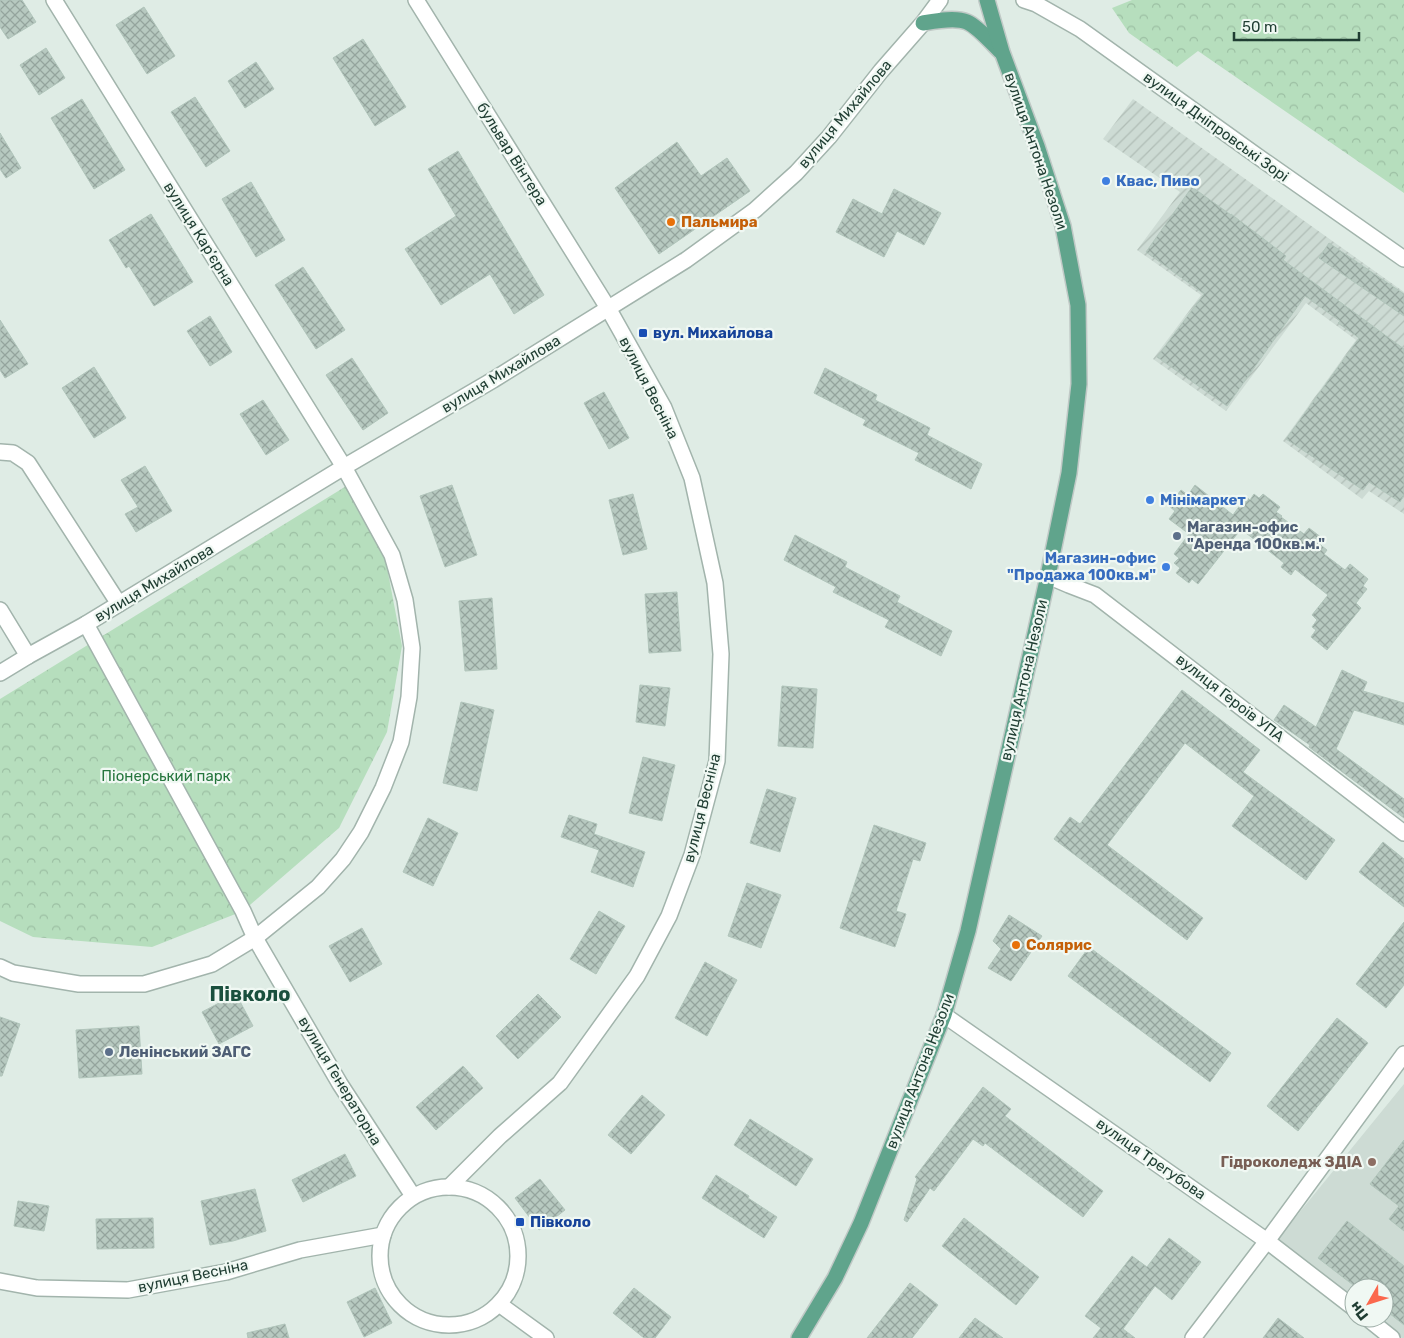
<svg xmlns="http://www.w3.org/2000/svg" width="1404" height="1338" font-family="Rubik,sans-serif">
<defs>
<pattern id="industrial-furrows" width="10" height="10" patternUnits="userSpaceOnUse" patternTransform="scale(1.25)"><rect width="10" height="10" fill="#cddbd4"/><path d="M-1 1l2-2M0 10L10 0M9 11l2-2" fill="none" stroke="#b0bdb6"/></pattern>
<pattern id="forest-crowns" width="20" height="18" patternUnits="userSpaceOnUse" patternTransform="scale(1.25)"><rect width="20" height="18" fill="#b6debd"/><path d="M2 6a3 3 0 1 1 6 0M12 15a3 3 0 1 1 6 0" fill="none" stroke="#9cbfa3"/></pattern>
<pattern id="building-cross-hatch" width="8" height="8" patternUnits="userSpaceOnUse" patternTransform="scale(1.25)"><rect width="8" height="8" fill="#b7c9c0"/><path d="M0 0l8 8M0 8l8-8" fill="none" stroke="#94a49d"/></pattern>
</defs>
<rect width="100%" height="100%" fill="#dfece5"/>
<path fill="#cddbd4" d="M 1404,1084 L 1404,1338 L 1402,1338 L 1376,1318 L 1384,1318 L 1384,1288 L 1354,1288 L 1354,1300 L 1277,1240 Z"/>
<path fill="url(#industrial-furrows)" d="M 1133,99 L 1404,292 L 1404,514 L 1369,491 L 1362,499 L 1283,441 L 1356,340 L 1306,303 L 1226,411 L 1153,359 L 1201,295 L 1137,250 L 1180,192 L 1103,139 Z"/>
<g fill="url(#forest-crowns)">
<path d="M 1132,0 L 1404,0 L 1404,193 L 1198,51 L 1177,67 L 1129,33 L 1112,8 Z"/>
<path d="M 348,485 L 384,552 L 402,646 L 387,732 L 339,828 L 243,911 L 152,947 L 33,937 L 0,921 L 0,699 Z"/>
</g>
<g fill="url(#building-cross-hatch)" stroke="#b1c5bb">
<path d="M 0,0 L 22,0 L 36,22 L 8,39 L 0,27 Z"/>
<path d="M 144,7 L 175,56 L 147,74 L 116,25 Z"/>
<path d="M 363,39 L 406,107 L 375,126 L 333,58 Z"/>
<path d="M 46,48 L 65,78 L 39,95 L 20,65 Z"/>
<path d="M 256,62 L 274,89 L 245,108 L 228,81 Z"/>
<path d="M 195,97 L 230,151 L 206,167 L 171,112 Z"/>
<path d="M 82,99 L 125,170 L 94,189 L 51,118 Z"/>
<path d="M 0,133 L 21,168 L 6,178 L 0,169 Z"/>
<path d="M 677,142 L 701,176 L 727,158 L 750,191 L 659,254 L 615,188 Z"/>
<path d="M 458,151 L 544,295 L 514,314 L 490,274 L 441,305 L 405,249 L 456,216 L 428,169 Z"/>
<path d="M 251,182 L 285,240 L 256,257 L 222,199 Z"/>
<path d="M 1192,187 L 1231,215 L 1231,214 L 1286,256 L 1283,260 L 1404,349 L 1404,495 L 1400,502 L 1369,482 L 1363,490 L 1286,439 L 1359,338 L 1338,323 L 1340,321 L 1305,296 L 1227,406 L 1157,357 L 1204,294 L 1146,252 Z"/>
<path d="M 894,189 L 941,213 L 924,245 L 897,231 L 884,257 L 836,232 L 853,199 L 882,214 Z"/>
<path d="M 151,214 L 193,282 L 154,306 L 129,266 L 126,268 L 109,240 Z"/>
<path d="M 1329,243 L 1404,294 L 1404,316 L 1319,258 Z"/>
<path d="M 303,267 L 345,330 L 316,349 L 275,285 Z"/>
<path d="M 210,316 L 232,352 L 210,366 L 187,331 Z"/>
<path d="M 0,320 L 28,364 L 5,378 L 0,370 Z"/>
<path d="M 352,358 L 388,413 L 363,430 L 326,375 Z"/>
<path d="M 94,367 L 126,418 L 94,438 L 62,388 Z"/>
<path d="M 825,368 L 877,395 L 875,400 L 930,428 L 927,435 L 982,464 L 971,489 L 915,460 L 919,453 L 863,425 L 866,420 L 814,393 Z"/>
<path d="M 604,392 L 629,438 L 609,449 L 584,403 Z"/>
<path d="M 263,400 L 289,440 L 266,455 L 240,414 Z"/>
<path d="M 145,466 L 172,511 L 136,532 L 125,514 L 138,507 L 121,480 Z"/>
<path d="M 452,485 L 477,555 L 445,567 L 420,496 Z"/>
<path d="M 1195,485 L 1233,515 L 1246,497 L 1250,500 L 1254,494 L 1259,498 L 1263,494 L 1280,507 L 1276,512 L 1282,516 L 1281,517 L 1304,534 L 1309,528 L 1322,538 L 1318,543 L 1327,550 L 1324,554 L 1345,570 L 1350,564 L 1368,579 L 1363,586 L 1367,589 L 1356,603 L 1361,608 L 1327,650 L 1311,637 L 1316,630 L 1312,627 L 1317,620 L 1312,615 L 1328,595 L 1295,569 L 1291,575 L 1281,567 L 1284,563 L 1241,529 L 1198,584 L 1192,579 L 1189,583 L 1176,573 L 1180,568 L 1174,563 L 1179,558 L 1174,554 L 1189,534 L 1169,519 L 1175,511 L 1169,506 L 1181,490 L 1188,495 Z"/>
<path d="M 633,494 L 647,549 L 623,555 L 609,500 Z"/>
<path d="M 795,535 L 847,562 L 845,567 L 900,596 L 897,602 L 952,631 L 941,656 L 885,627 L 889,620 L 833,592 L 836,587 L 784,560 Z"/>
<path d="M 677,592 L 681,651 L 649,653 L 645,594 Z"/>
<path d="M 492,598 L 497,669 L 465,671 L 459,601 Z"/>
<path d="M 1342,670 L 1367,682 L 1363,691 L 1404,703 L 1404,725 L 1354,710 L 1336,749 L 1404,799 L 1404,818 L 1309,747 L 1310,745 L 1274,720 L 1284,705 L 1316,727 Z"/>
<path d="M 640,685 L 670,688 L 665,726 L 636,722 Z"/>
<path d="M 782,686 L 817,689 L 813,748 L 778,746 Z"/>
<path d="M 1182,690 L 1260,750 L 1243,772 L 1335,840 L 1306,880 L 1232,826 L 1254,796 L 1185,743 L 1107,845 L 1203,918 L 1187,940 L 1054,839 L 1070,817 L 1080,824 Z"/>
<path d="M 461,702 L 494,710 L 477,791 L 443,783 Z"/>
<path d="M 643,757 L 675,765 L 662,821 L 629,813 Z"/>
<path d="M 767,789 L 796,798 L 780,852 L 750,843 Z"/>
<path d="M 569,815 L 597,824 L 594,834 L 645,852 L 633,887 L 591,872 L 599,850 L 561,837 Z"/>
<path d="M 428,818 L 458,833 L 433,886 L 403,872 Z"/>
<path d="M 874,825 L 926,843 L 920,861 L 913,859 L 896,911 L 906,914 L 895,947 L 840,928 Z"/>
<path d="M 1383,842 L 1404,859 L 1404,907 L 1359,872 Z"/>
<path d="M 747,883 L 781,895 L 761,948 L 728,936 Z"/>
<path d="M 599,911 L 625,926 L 596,974 L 570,959 Z"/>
<path d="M 1009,915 L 1042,936 L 1011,981 L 988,968 L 1001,949 L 993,941 Z"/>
<path d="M 1404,922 L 1404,985 L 1386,1008 L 1356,984 Z"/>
<path d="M 362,928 L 382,964 L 350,982 L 329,946 Z"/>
<path d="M 1089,947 L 1231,1053 L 1210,1082 L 1068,976 Z"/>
<path d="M 705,962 L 737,980 L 707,1036 L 675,1018 Z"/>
<path d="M 236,994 L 253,1026 L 219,1044 L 202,1012 Z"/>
<path d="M 538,994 L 561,1017 L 518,1059 L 496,1036 Z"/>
<path d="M 0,1017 L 20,1024 L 2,1076 L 0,1076 Z"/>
<path d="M 1337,1018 L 1368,1043 L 1298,1131 L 1267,1106 Z"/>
<path d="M 139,1026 L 142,1074 L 79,1078 L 76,1030 Z"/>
<path d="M 463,1066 L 483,1088 L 436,1130 L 416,1107 Z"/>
<path d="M 983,1087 L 1011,1109 L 1005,1116 L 1103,1191 L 1083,1217 L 985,1143 L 983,1146 L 973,1139 L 934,1191 L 930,1188 L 907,1222 L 904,1220 L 917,1179 L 915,1177 Z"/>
<path d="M 642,1095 L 665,1115 L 631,1154 L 608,1135 Z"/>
<path d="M 750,1119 L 813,1159 L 796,1186 L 734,1145 Z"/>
<path d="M 1404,1140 L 1404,1231 L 1389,1219 L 1399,1206 L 1370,1184 Z"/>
<path d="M 345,1154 L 356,1176 L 303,1202 L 292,1180 Z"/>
<path d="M 716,1175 L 749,1196 L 748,1198 L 777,1217 L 764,1238 L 702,1198 Z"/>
<path d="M 540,1179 L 565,1210 L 539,1230 L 515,1198 Z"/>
<path d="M 255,1189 L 266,1231 L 233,1241 L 210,1245 L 201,1201 Z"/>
<path d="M 18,1201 L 49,1206 L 44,1231 L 14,1226 Z"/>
<path d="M 153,1218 L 154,1248 L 97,1249 L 96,1219 Z"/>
<path d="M 964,1218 L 1039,1277 L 1016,1305 L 942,1246 Z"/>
<path d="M 1347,1221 L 1404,1266 L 1404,1325 L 1384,1309 L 1384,1288 L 1357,1288 L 1318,1258 Z"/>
<path d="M 1169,1238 L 1201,1262 L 1172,1300 L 1155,1286 L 1123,1329 L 1135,1338 L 1093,1338 L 1101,1328 L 1085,1316 L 1132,1256 L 1147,1267 Z"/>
<path d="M 910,1283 L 938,1305 L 912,1338 L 867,1338 Z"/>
<path d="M 375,1288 L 392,1323 L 364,1337 L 347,1302 Z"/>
<path d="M 634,1288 L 671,1317 L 655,1338 L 644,1338 L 613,1313 Z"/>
<path d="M 975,1318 L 1003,1338 L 959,1338 Z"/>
<path d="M 1278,1318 L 1304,1338 L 1263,1338 Z"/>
<path d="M 285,1324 L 289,1338 L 248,1338 L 247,1333 Z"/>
</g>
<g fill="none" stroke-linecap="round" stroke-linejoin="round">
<defs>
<g id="minor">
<path d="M 416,0 L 608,308 L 664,408 L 692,478 L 715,583 L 721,654 L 717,761 L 692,855 L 669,916 L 637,976 L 560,1083 L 500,1136 L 449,1187"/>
<path d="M 1024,0 L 1036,4 L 1080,29 L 1260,158 L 1404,259"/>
<path d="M 0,452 L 13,453 L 28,463 L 119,604"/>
<path d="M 1048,576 L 1069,585 L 1095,595 L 1404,833"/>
<path d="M 0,610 L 28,656"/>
<path d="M 86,624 L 243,911 L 255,938 L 340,1084 L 413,1196"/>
<path d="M 0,673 L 28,656 L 86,624 L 344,467 L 493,380 L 686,260 L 755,210 L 796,173 L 829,137 L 881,71 L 923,23 L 940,0"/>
<path d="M 0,967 L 13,973 L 79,984 L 144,984 L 212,964 L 255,938 L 318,887 L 343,859 L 361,832 L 383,788 L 401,742 L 409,697 L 412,648 L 405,600 L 392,555 L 344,467 L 54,0"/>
<path d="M 944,1015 L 1267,1241 L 1354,1308"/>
<circle cx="449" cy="1256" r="69"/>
<path d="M 0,1281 L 37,1288 L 128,1290 L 226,1272 L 300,1250 L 383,1235"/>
<path d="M 499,1304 L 546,1338"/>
<path d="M 1367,1318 L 1392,1338"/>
<path d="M 1193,1338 L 1267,1241 L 1404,1054"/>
</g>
<g id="major">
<path d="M 923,23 C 935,21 955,17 967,22 C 977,26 992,43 1000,51"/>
<path d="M 799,1338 L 835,1278 L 861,1223 L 944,1015 L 968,931 L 1048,576 L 1069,473 L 1079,384 L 1078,305 L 1063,226 L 1037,146 L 1002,52 L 987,0"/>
</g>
</defs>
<use href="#minor" stroke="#a2b4ac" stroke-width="18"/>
<use href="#major" stroke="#c0c9c6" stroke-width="18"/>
<use href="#minor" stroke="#fff" stroke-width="15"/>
<use href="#major" stroke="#60a48c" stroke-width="15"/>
</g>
<g fill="#3f7fe0" stroke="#f0f8f3" stroke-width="2">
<circle cx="1106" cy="181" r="5"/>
<circle cx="1150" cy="500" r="5"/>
<circle cx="1166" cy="567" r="5"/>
</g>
<g fill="#e8710a" stroke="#f0f8f3" stroke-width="2">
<circle cx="671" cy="222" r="5"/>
<circle cx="1016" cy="945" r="5"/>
</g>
<g fill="#1a4fb4" stroke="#f0f8f3" stroke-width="2">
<rect x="638" y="328" width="10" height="10" rx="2.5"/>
<rect x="515" y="1217" width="10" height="10" rx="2.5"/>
</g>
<g fill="#5c6f8a" stroke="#f0f8f3" stroke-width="2">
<circle cx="1177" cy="536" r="5"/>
<circle cx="109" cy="1052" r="5"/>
</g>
<circle fill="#8d6e63" stroke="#f0f8f3" stroke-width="2" cx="1372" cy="1162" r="5"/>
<g text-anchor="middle" stroke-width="4.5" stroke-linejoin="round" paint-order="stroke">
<g font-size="15" fill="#1f3d32" stroke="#f0f8f3">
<text transform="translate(845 114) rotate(-50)" y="5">вулиця Михайлова</text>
<text transform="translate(1216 127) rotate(36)" y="5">вулиця Дніпровські Зорі</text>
<text transform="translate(1036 151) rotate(71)" y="5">вулиця Антона Незоли</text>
<text transform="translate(512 154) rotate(58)" y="5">бульвар Вінтера</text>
<text transform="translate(199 234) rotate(58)" y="5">вулиця Кар’єрна</text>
<text transform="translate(501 374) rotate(-31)" y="5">вулиця Михайлова</text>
<text transform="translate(649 388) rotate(63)" y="5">вулиця Весніна</text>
<text transform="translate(154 583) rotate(-31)" y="5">вулиця Михайлова</text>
<text transform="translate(1024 680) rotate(-77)" y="5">вулиця Антона Незоли</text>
<text transform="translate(1230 698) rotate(38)" y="5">вулиця Героїв УПА</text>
<text transform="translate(702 808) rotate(-76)" y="5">вулиця Весніна</text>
<text transform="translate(920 1071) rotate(-69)" y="5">вулиця Антона Незоли</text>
<text transform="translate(340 1081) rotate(59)" y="5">вулиця Генераторна</text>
<text transform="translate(1151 1159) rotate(35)" y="5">вулиця Трегубова</text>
<text transform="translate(193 1276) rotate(-12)" y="5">вулиця Весніна</text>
</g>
<g font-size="15" font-weight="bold" fill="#366cbe" stroke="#f0f8f3" text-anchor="start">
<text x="1116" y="186">Квас, Пиво</text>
<text x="1160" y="505">Мінімаркет</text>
<text x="1156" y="563" text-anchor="end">Магазин-офис<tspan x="1156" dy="17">"Продажа 100кв.м"</tspan></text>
</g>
<g font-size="15" font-weight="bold" fill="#c56008" stroke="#f0f8f3" text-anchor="start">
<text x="681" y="227">Пальмира</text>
<text x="1026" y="950">Солярис</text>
</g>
<g font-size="15" font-weight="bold" fill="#164399" stroke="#f0f8f3" text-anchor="start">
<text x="653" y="338">вул. Михайлова</text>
<text x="530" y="1227">Півколо</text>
</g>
<g font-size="15" font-weight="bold" fill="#4e5e75" stroke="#f0f8f3" text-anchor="start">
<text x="1187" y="532">Магазин-офис<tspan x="1187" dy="17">"Аренда 100кв.м."</tspan></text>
<text x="119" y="1057">Ленінський ЗАГС</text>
</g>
<g font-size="15" fill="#26763e" stroke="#f0f8f3">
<text x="166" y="781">Піонерський парк</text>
</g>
<g font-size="15" font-weight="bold" fill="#785e54" stroke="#f0f8f3" text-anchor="end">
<text x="1362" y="1167">Гідроколедж ЗДIА</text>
</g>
<g font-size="20" font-weight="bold" fill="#1a503e" stroke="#f0f8f3">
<text x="250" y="1001">Півколо</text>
</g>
</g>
<g transform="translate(1369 1303) rotate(231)"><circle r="24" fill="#f0f8f3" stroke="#9cada6"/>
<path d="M0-4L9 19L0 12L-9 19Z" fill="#fb684d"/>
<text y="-8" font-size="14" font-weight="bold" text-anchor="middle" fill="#1f3d32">Пн</text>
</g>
<path d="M1234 32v8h125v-8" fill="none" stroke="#1f3d32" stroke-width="2.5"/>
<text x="1242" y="32" font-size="15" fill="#1f3d32" stroke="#f0f8f3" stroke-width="4" paint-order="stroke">50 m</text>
</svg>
